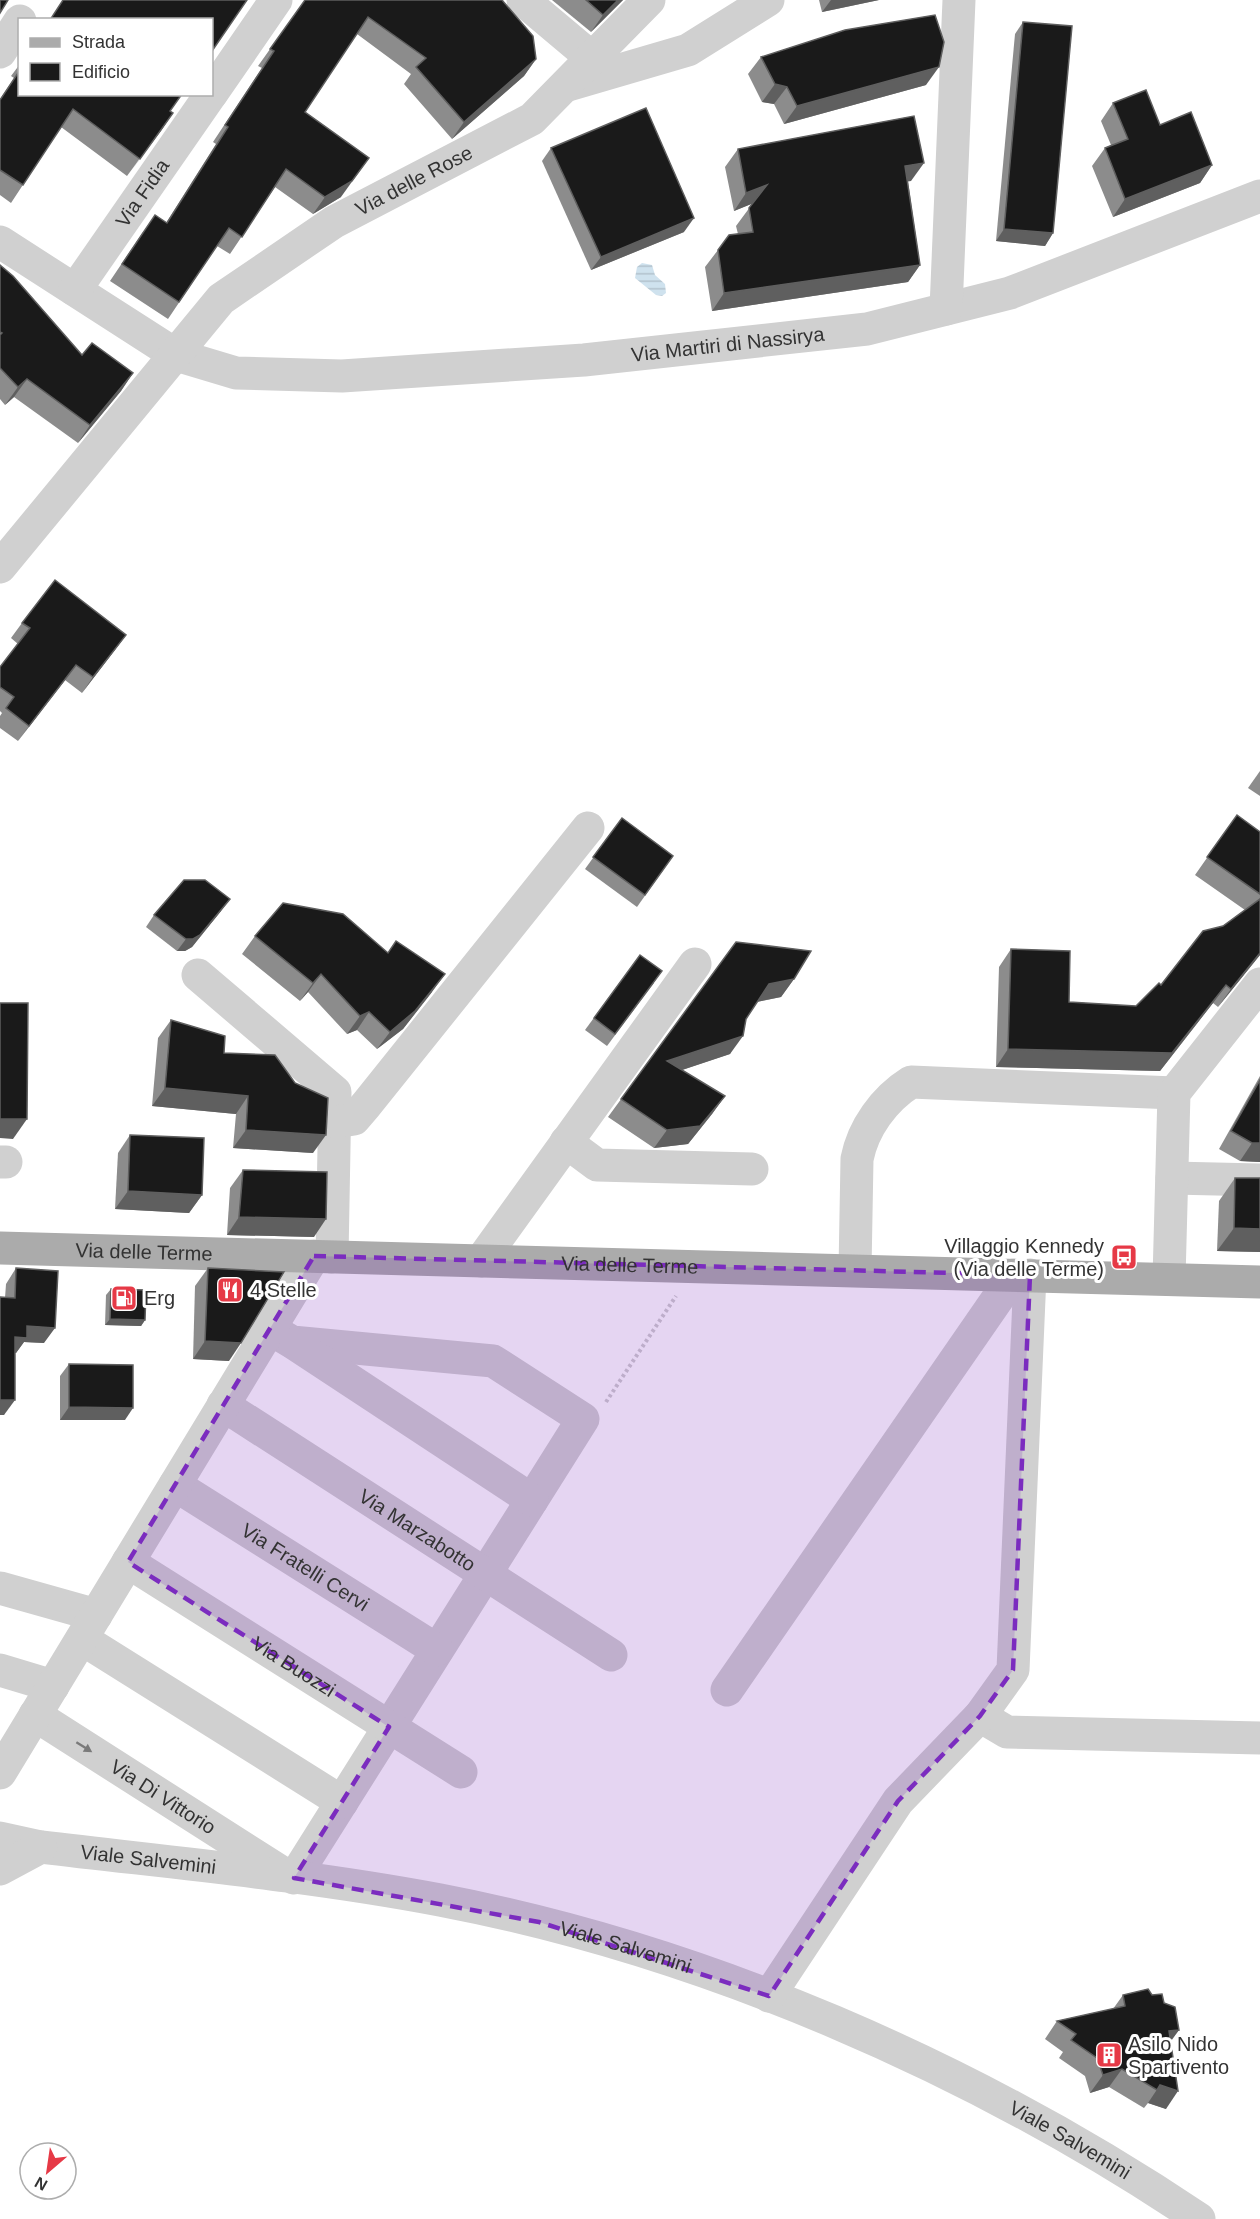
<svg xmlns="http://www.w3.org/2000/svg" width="1260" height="2219" font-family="Helvetica,sans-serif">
<defs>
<pattern id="water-rules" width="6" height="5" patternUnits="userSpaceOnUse" patternTransform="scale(1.5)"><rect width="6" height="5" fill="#cfe2ee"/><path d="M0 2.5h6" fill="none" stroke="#b2c2cd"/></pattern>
</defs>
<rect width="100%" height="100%" fill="#fff"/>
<path fill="url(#water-rules)" d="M 642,263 L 652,265 L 655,275 L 665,284 L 666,293 L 662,296 L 656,295 L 635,278 L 637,267 Z"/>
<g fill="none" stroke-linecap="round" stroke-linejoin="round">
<path stroke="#cdcdcd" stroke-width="4" stroke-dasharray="3 3" stroke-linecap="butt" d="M 606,1402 L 676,1296"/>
<g stroke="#d0d0d0" stroke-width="33">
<path d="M 523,0 L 592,58"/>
<path d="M 0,52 L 20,21"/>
<path d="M 565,86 L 688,50 L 768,0"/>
<path d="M 212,93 L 276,0"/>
<path id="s1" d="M 0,242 L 176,355 L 236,373 L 342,376 L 584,360 L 867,329 L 1010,293 L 1260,196"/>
<path id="s2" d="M 75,290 L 211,94"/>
<path d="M 946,309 L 959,0"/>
<path id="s3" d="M 0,567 L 221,299 L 334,222 L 532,119 L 649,0"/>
<path d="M 198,975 L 335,1092 L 332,1257"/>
<path d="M 335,1122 L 354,1119 L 366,1105 L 588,828"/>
<path d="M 566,1142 L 597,1165 L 752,1169"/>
<path d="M 0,1162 L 6,1162"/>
<path d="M 1172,1178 L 1260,1180"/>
<path d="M 481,1261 L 695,964"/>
<path d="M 855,1270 L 857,1159 C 863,1128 884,1099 911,1082 L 1174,1093"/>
<path d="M 1169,1279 L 1174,1093 L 1260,984"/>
<path d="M 270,1329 L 292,1342 L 493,1361 L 583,1419 L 294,1878"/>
<path d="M 295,1344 L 532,1500"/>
<path id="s4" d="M 223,1405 L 611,1655"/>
<path id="s5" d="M 175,1485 L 437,1650"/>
<path id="s6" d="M 128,1562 L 461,1772"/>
<path d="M 0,1588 L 96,1615"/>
<path d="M 82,1639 L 342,1802"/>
<path d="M 0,1670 L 53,1686"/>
<path d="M 727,1690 L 1014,1275"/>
<path id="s7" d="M 35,1715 L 281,1872"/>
<path d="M 980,1716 L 1007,1732 L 1260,1738"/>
<path d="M 0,1773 L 314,1256"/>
<path id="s8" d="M 0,1838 L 41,1847 C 174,1863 308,1875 440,1900 C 706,1951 974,2068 1199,2219"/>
<path d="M 0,1869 L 41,1847"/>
<path d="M 769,1996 L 898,1801 L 980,1716 L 1013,1670 L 1030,1275"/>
</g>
<path stroke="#ababab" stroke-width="33" id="s9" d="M 0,1248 L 1260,1282"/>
</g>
<g fill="#8c8c8c">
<path d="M 305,0 L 536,59 L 524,76 L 452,139 L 404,84 L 411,74 L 357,34 L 305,112 L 341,197 L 313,214 L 275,187 L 230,254 L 217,246 L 168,319 L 110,281 L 143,232 L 166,223 L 216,144 L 213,142 L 262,68 L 258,66 Z"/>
<path d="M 552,0 L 623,0 L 591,32 Z"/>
<path d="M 819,0 L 879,0 L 822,12 Z"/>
<path d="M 1023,22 L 1053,233 L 1045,246 L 996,241 L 1015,34 Z"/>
<path d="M 761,57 L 926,85 L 784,124 L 774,104 L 762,102 L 748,74 Z"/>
<path d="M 20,64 L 20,94 L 170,111 L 173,113 L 127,176 L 61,127 L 11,203 L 0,195 L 0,99 L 14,78 L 11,76 Z"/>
<path d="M 1113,103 L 1160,125 L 1212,165 L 1200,183 L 1113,217 L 1092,166 L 1105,148 L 1111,145 L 1101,121 Z"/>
<path d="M 551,148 L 684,232 L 591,270 L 542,161 Z"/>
<path d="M 738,149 L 911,181 L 908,181 L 920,265 L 908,282 L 712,311 L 705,267 L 718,250 L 738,234 L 736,226 L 753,203 L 734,211 L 725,167 Z"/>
<path d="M 0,265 L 82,355 L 133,373 L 121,391 L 78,443 L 14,397 L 5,405 L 0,399 Z"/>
<path d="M 22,623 L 126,635 L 82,693 L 65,680 L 18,741 L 0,728 L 0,716 L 2,713 L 0,711 L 0,667 L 18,644 L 11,638 Z"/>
<path d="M 1260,771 L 1260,796 L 1248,788 Z"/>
<path d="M 1237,815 L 1260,832 L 1260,955 L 1218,1007 L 1213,1003 L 1160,1071 L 996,1067 L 999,967 L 1011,949 L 1069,1002 L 1136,1006 L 1161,985 L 1223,926 L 1245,910 L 1195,875 Z"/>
<path d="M 622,818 L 673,856 L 637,907 L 585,869 Z"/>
<path d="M 221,911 L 192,947 L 185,951 L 177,951 L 146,927 L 154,915 Z"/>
<path d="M 255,936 L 432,992 L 403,1029 L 377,1049 L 357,1030 L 347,1034 L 308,992 L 300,1001 L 242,954 Z"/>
<path d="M 736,942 L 794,979 L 781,997 L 757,1002 L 746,1019 L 730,1054 L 682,1070 L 725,1096 L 712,1114 L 688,1144 L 654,1148 L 608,1117 Z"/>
<path d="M 640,955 L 654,983 L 607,1046 L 585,1030 Z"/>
<path d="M 171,1020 L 224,1053 L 313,1153 L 233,1148 L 236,1114 L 152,1106 L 158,1038 Z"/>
<path d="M 1260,1076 L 1260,1162 L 1240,1161 L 1219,1149 Z"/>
<path d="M 130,1135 L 202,1195 L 189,1213 L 115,1209 L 118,1153 Z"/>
<path d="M 243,1170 L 314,1237 L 227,1235 L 230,1188 Z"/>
<path d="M 1235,1178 L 1260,1252 L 1217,1251 L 1219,1201 Z"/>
<path d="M 16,1268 L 44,1343 L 24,1342 L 16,1353 L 15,1353 L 4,1415 L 0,1415 L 0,1297 L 5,1298 L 6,1284 Z"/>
<path d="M 208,1268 L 229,1361 L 193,1359 L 195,1286 Z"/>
<path d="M 111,1289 L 145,1320 L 141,1326 L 105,1325 L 106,1295 Z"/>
<path d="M 69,1364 L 125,1420 L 60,1420 L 60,1376 Z"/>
<path d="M 1123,1995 L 1152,1995 L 1164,2003 L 1179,2030 L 1170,2041 L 1166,2109 L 1148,2103 L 1144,2108 L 1109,2087 L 1090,2093 L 1085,2076 L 1059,2058 L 1063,2052 L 1045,2039 L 1057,2021 L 1113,2009 Z"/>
</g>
<g fill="#5f5f5f">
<path d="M 618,0 L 623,0 L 591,32 L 603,15 Z"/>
<path d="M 831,0 L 879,0 L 822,12 Z"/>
<path d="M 536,59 L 524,76 L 452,139 L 464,122 Z"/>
<path d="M 939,67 L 926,85 L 784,124 L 797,106 Z"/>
<path d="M 775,84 L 787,87 L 774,104 L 762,102 Z"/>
<path d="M 173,113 L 161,131 L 127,176 L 140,159 Z"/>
<path d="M 369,158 L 341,197 L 313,214 L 325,197 Z"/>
<path d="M 924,163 L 911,181 L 893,184 L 905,166 Z"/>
<path d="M 1212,165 L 1200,183 L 1113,217 L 1125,199 Z"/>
<path d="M 767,185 L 754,203 L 734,211 L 746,193 Z"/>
<path d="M 694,218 L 684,232 L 591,270 L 601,257 Z"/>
<path d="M 1004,229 L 1053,233 L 1045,246 L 996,241 Z"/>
<path d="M 920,265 L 908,282 L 712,311 L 724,293 Z"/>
<path d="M 133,373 L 121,391 L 78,443 L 90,425 Z"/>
<path d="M 27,379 L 14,397 L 5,405 L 18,387 Z"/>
<path d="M 126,635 L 115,650 L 82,693 L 93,677 Z"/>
<path d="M 76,665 L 65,680 L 18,741 L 29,726 Z"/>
<path d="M 230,899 L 221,911 L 192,947 L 185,951 L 177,951 L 186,939 Z"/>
<path d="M 1260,953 L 1260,955 L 1218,1007 L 1231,989 Z"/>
<path d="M 321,974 L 308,992 L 300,1001 L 313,983 Z"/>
<path d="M 445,974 L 432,992 L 403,1029 L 377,1049 L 390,1032 Z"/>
<path d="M 794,979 L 781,997 L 756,1002 L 769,984 Z"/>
<path d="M 1226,985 L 1213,1003 L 1160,1071 L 996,1067 L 1008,1049 Z"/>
<path d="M 369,1012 L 357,1030 L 347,1034 L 360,1016 Z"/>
<path d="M 743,1036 L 730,1054 L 655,1079 L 667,1061 Z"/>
<path d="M 165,1088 L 248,1096 L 236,1114 L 152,1106 Z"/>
<path d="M 725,1096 L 712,1114 L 688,1144 L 654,1148 L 667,1130 Z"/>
<path d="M 0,1119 L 27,1119 L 13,1139 L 0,1138 Z"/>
<path d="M 246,1130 L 326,1135 L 313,1153 L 233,1148 Z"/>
<path d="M 1252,1143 L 1260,1143 L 1260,1162 L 1240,1161 Z"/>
<path d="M 128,1191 L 202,1195 L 189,1213 L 115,1209 Z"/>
<path d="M 239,1217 L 326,1219 L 314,1237 L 227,1235 Z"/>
<path d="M 1234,1228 L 1260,1229 L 1260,1252 L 1217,1251 Z"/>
<path d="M 110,1319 L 145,1320 L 141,1326 L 105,1325 Z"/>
<path d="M 27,1326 L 55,1328 L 44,1343 L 24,1342 L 16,1353 L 4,1353 L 15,1337 Z"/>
<path d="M 205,1341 L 241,1343 L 229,1361 L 193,1359 Z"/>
<path d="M 0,1400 L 15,1400 L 4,1415 L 0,1415 Z"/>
<path d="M 69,1407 L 133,1408 L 125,1420 L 60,1420 Z"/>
<path d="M 1179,2030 L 1166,2048 L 1169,2031 Z"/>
<path d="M 1122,2069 L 1109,2087 L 1090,2093 L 1103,2075 Z"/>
<path d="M 1160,2085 L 1178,2091 L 1166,2109 L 1148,2103 Z"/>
</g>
<g fill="#1a1a1a" stroke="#5f5f5f" stroke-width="1.5">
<path d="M 0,0 L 8,0 L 0,13 Z"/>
<path d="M 63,0 L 247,0 L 212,51 L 212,20 L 50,20 Z"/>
<path d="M 305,0 L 502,0 L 533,36 L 536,59 L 464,122 L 416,67 L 426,58 L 368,17 L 305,112 L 369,158 L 352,181 L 325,197 L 286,169 L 242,237 L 229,228 L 179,302 L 122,264 L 155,215 L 167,223 L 228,127 L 225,125 L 274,51 L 270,49 Z"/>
<path d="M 586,0 L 618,0 L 603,15 Z"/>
<path d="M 935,15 L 944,42 L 939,67 L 797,106 L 787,87 L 775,84 L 761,57 L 845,30 Z"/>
<path d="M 1023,22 L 1072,26 L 1053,233 L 1004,229 Z"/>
<path d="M 20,70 L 20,94 L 182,94 L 170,111 L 173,113 L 140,159 L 73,109 L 23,185 L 0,170 L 0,100 Z"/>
<path d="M 1146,90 L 1160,125 L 1191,112 L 1212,165 L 1125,199 L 1105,148 L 1128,139 L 1113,103 Z"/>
<path d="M 646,108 L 694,218 L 601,257 L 551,148 Z"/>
<path d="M 914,116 L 924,163 L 905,166 L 920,265 L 724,293 L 718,250 L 729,235 L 753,232 L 749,208 L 767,185 L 746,193 L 738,149 Z"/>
<path d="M 0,265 L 13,276 L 82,355 L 92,343 L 133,373 L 90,425 L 27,379 L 18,387 L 0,368 L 0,335 L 2,333 L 0,332 Z"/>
<path d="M 55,580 L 126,635 L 93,677 L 76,665 L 29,726 L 6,708 L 14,697 L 0,687 L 0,667 L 30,628 L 22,623 Z"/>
<path d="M 1237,815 L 1260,832 L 1260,894 L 1207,857 Z"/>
<path d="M 622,818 L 673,856 L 645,895 L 593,857 Z"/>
<path d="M 184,880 L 205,880 L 230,899 L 200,935 L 193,939 L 186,939 L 154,915 Z"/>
<path d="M 1260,899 L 1260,953 L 1231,989 L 1226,985 L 1172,1053 L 1008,1049 L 1011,949 L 1070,951 L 1069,1002 L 1136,1006 L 1159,983 L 1161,985 L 1203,931 L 1223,926 Z"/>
<path d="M 283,903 L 343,914 L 388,953 L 396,941 L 445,974 L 415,1011 L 390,1032 L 369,1012 L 360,1016 L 321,974 L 313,983 L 255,936 Z"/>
<path d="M 736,942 L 811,951 L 794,979 L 769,984 L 746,1019 L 743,1036 L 667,1061 L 725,1096 L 700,1126 L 667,1130 L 621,1099 Z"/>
<path d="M 640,955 L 662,971 L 615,1034 L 594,1018 Z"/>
<path d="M 0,1003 L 28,1003 L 27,1119 L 0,1119 Z"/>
<path d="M 171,1020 L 225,1036 L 224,1053 L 275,1055 L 295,1083 L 328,1098 L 326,1135 L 246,1130 L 248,1096 L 165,1088 Z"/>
<path d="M 1260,1080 L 1260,1143 L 1252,1143 L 1231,1131 Z"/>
<path d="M 130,1135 L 204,1138 L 202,1195 L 128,1191 Z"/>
<path d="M 243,1170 L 327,1172 L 326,1219 L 239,1217 Z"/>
<path d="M 1235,1178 L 1260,1178 L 1260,1229 L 1234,1228 Z"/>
<path d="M 16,1268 L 58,1271 L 55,1328 L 27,1326 L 27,1338 L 15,1337 L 15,1400 L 0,1400 L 0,1297 L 15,1298 Z"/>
<path d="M 208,1268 L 284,1272 L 241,1343 L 205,1341 Z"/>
<path d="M 111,1289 L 146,1290 L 145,1320 L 110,1319 Z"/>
<path d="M 69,1364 L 133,1365 L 133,1408 L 69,1407 Z"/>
<path d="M 1148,1989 L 1152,1995 L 1162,1994 L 1164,2003 L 1175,2007 L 1179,2030 L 1169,2031 L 1178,2091 L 1160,2085 L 1157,2090 L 1122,2069 L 1103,2075 L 1097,2058 L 1071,2040 L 1076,2034 L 1057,2021 L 1125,2006 L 1123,1995 Z"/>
</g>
<defs><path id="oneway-solid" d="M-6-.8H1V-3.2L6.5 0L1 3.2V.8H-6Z" transform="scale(1.5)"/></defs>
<use fill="#7a7a7a" href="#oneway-solid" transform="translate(84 1747) rotate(32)"/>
<path fill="#7b2cbf" fill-opacity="0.2" stroke="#7b2cbf" stroke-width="4.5" stroke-dasharray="12 8" stroke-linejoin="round" d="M 314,1256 L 1030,1275 L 1013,1670 L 980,1716 L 898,1801 L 769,1996 L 539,1922 L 294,1878 L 389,1727 L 128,1562 Z"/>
<defs>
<symbol id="bus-square" viewBox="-11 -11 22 22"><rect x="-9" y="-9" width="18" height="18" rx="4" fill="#e63946" stroke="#fff"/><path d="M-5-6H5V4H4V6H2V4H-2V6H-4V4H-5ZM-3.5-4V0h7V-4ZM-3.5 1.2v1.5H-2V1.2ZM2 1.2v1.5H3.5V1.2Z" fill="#fff"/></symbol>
<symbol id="restaurant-square" viewBox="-11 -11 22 22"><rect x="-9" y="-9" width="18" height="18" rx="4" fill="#e63946" stroke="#fff"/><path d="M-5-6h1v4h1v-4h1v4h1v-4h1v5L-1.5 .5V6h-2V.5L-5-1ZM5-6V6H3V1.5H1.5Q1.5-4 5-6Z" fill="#fff"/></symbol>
<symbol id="fuel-square" viewBox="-11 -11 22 22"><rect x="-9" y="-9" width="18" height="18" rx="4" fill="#e63946" stroke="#fff"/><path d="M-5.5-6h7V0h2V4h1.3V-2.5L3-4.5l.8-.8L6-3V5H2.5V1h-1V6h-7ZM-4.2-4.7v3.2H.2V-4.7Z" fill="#fff"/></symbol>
<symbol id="building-square" viewBox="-11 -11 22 22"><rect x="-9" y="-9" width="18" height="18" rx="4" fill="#e63946" stroke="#fff"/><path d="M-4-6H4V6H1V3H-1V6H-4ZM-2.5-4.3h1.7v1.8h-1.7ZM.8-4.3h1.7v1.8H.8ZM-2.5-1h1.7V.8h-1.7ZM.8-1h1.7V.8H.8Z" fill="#fff"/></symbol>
</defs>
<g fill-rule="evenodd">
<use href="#bus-square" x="1109" y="1242" width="30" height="30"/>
<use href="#restaurant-square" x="215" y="1275" width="30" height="30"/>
<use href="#fuel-square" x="109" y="1283" width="30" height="30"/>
<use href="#building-square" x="1094" y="2040" width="30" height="30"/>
</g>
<g text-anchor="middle" stroke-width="6" stroke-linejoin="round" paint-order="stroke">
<g font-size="20" fill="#333" stroke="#fff">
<text dy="7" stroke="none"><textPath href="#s3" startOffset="574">Via delle Rose</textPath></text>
<text dy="7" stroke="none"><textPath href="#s2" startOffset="118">Via Fidia</textPath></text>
<text dy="7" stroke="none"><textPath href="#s1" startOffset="765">Via Martiri di Nassirya</textPath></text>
<text dy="7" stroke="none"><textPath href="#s9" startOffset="144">Via delle Terme</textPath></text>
<text dy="7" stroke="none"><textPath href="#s9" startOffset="630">Via delle Terme</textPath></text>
<text dy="7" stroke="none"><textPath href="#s4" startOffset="231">Via Marzabotto</textPath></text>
<text dy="7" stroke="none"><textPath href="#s5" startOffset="154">Via Fratelli Cervi</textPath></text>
<text dy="7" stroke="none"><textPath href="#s6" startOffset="196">Via Buozzi</textPath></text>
<text dy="7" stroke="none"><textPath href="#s7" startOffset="152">Via Di Vittorio</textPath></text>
<text dy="7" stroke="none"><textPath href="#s8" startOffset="150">Viale Salvemini</textPath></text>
<text dy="7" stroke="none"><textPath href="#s8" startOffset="636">Viale Salvemini</textPath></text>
<text dy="7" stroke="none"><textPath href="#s8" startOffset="1122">Viale Salvemini</textPath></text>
</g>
<g font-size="20" fill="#333" stroke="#fff" text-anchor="start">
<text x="1104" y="1253" text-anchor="end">Villaggio Kennedy<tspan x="1104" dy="23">(Via delle Terme)</tspan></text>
<text x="250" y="1297">4 Stelle</text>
<text x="144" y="1305">Erg</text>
<text x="1128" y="2051">Asilo Nido<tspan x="1128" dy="23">Spartivento</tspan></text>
</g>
</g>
<rect x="18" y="18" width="195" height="78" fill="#ffffff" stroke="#adadad" stroke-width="1.5"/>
<rect x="30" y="38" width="30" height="9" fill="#ababab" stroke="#adadad" stroke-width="1.5"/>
<text x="72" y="48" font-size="18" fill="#333333">Strada</text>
<rect x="30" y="63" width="30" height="18" fill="#1a1a1a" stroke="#adadad" stroke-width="1.5"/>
<text x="72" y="78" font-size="18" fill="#333333">Edificio</text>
<g transform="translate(48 2171) rotate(209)"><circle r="28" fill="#ffffff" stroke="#adadad" stroke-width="1.5"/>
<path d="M0-4.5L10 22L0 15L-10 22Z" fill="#e63946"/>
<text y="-9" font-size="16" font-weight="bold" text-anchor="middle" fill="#333333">N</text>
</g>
</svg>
